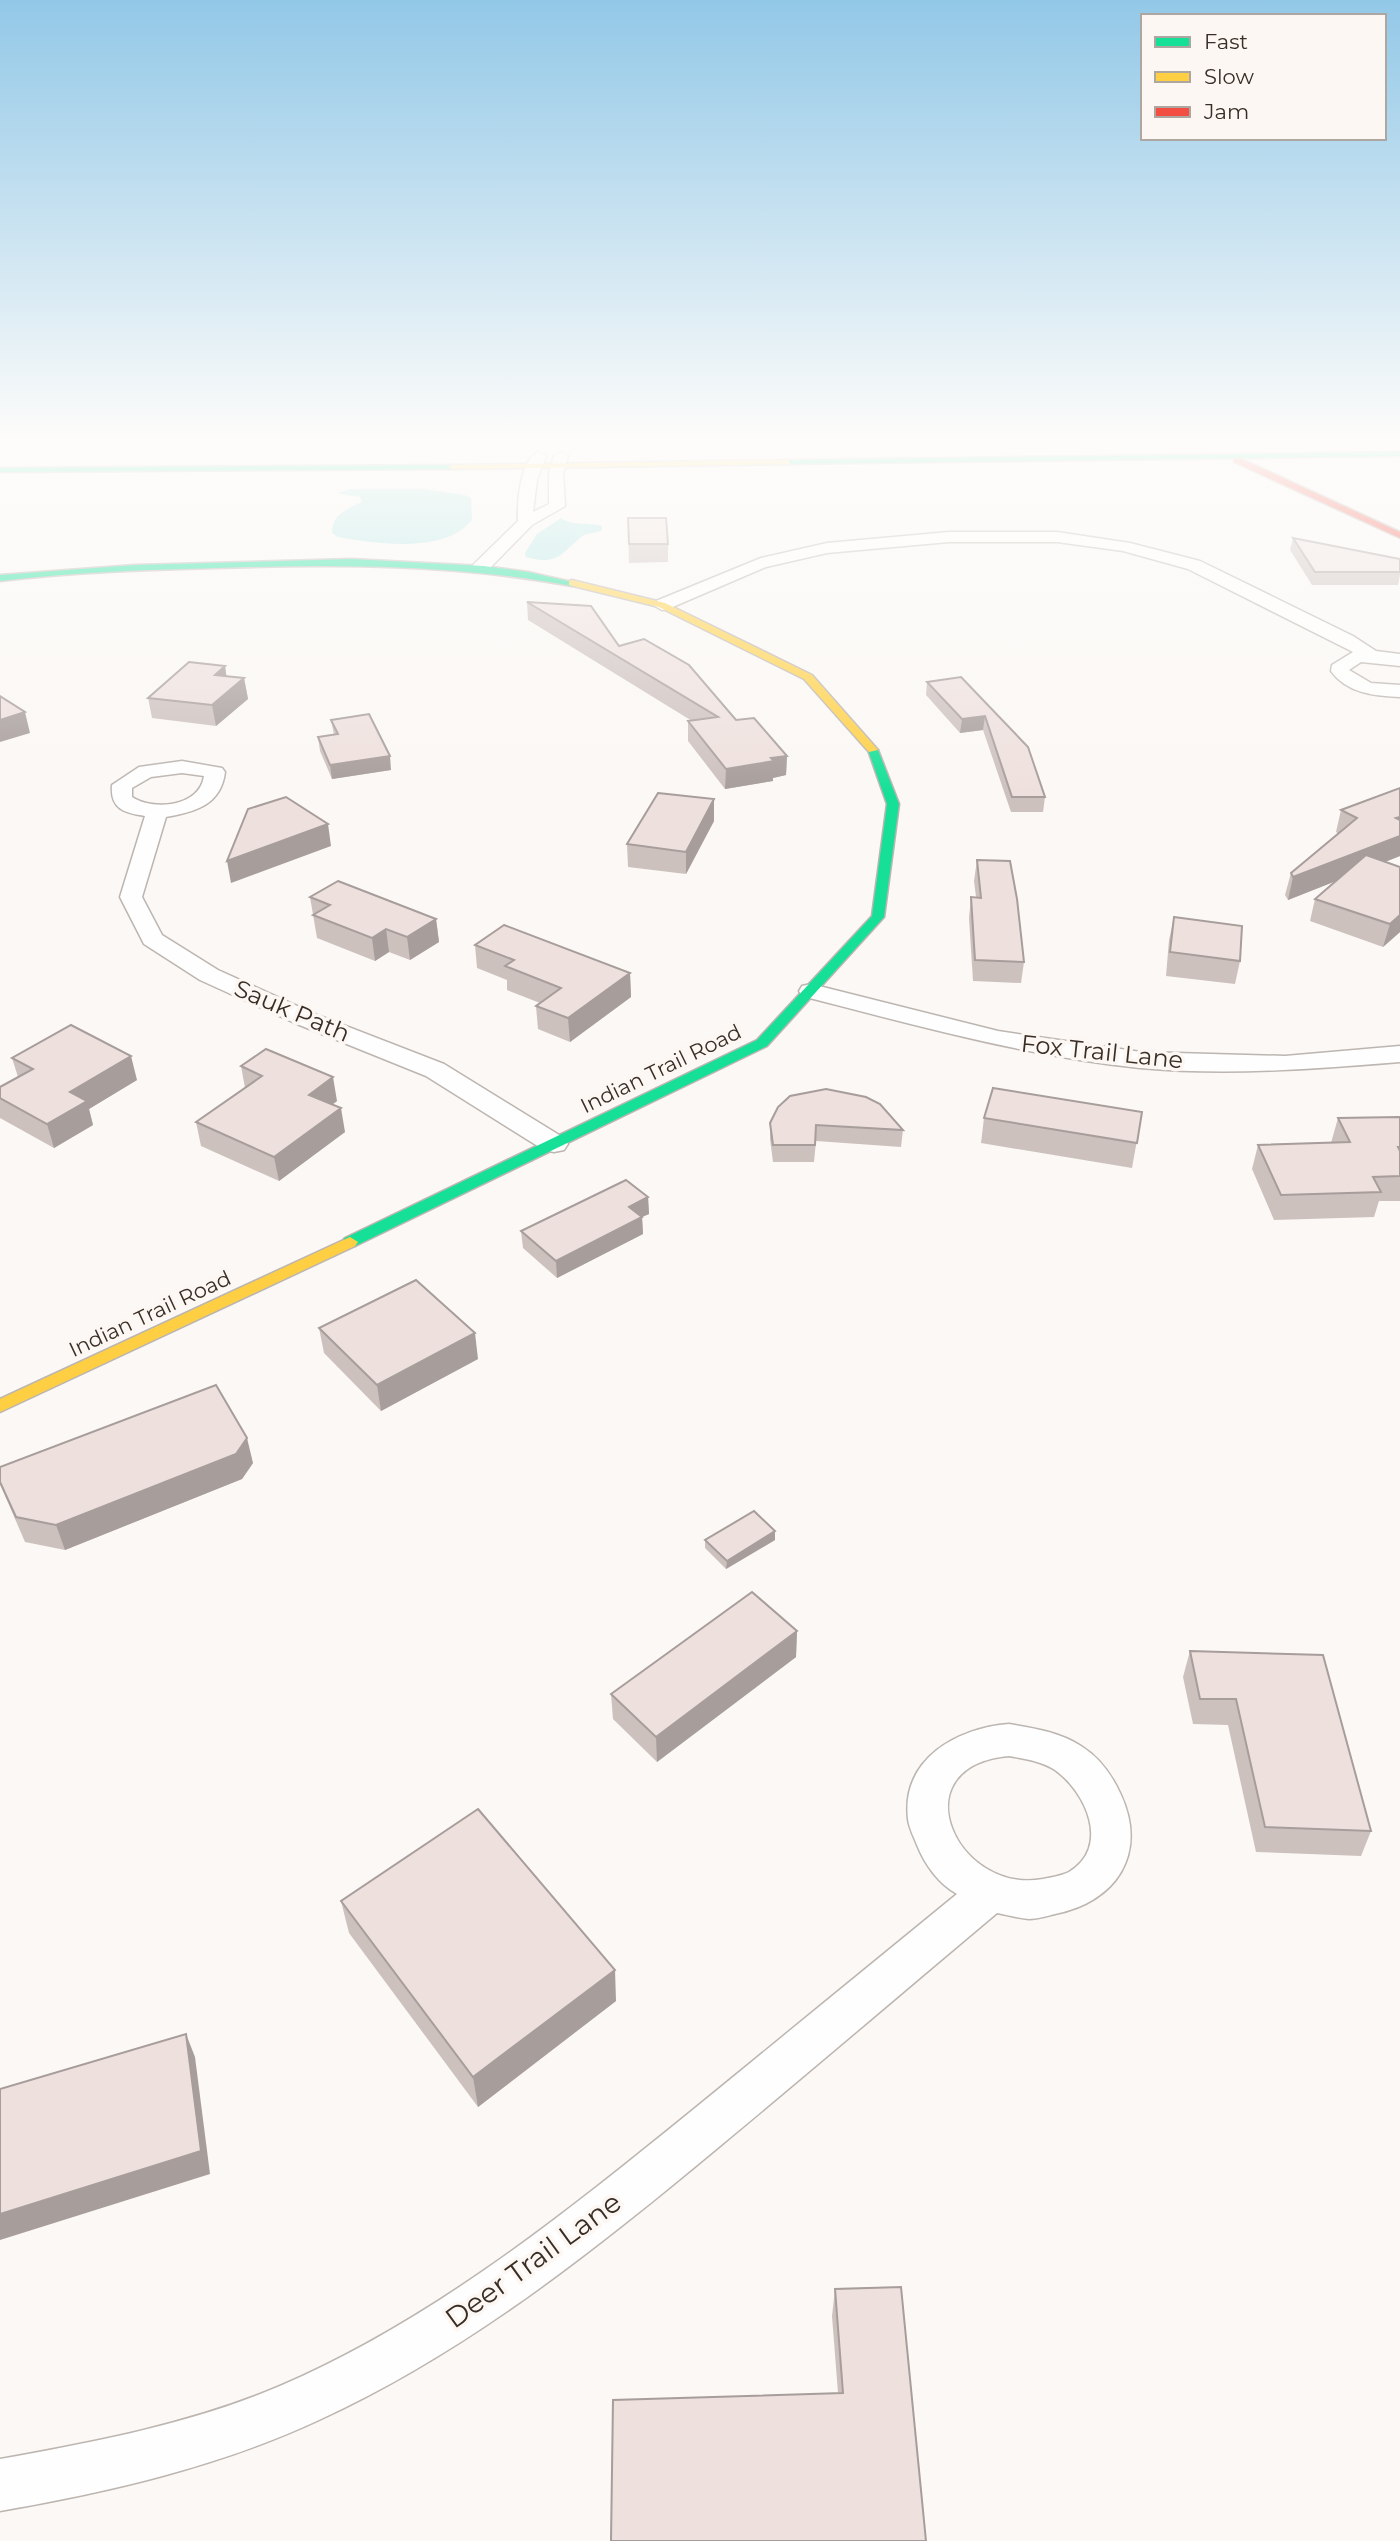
<svg xmlns="http://www.w3.org/2000/svg" width="1400" height="2541" font-family="Montserrat,sans-serif">
<rect width="100%" height="100%" fill="#fbf8f5"/>
<g fill="#b1e6e5">
<path d="M 351,489 L 423,489 L 465,495 L 471,498 L 472,520 C 445,554 376,544 338,537 L 332,533 C 332,514 347,509 362,502 L 360,497 L 337,493 Z"/>
<path d="M 561,518 C 571,526 588,522 602,526 L 602,530 C 596,534 587,532 581,537 C 561,554 557,566 526,557 L 525,553 L 537,534 Z"/>
</g>
<g fill="none" stroke-linecap="round" stroke-linejoin="round">
<defs>
<g id="street">
<path d="M 539,452 L 546,456 L 537,480 L 533,512 L 549,504 L 549,473 L 554,456 L 561,452 L 568,456 L 563,473 L 565,506 L 532,525 L 486,572 L 474,572 L 472,568 L 474,564 L 518,521 C 517,504 520,458 539,452 Z"/>
<path d="M 949,532 L 1057,532 L 1130,543 L 1200,561 L 1353,636 L 1376,651 L 1400,654 L 1400,666 L 1361,662 L 1349,670 L 1371,683 L 1400,685 L 1400,697 C 1374,696 1347,693 1331,671 L 1332,665 L 1353,652 L 1188,569 L 1123,551 L 1057,542 L 949,542 L 827,553 L 766,567 L 668,609 L 662,610 L 653,605 L 656,601 L 761,558 L 827,543 Z"/>
<path d="M 182,761 L 222,768 L 225,772 C 221,805 195,812 166,817 L 142,897 L 162,935 L 218,970 L 315,1014 L 444,1064 L 564,1138 L 568,1144 L 564,1150 L 554,1152 L 544,1150 L 426,1076 L 297,1024 L 200,980 L 144,944 L 120,897 L 145,816 C 124,813 110,809 112,785 L 139,767 ZM 182,773 L 204,776 C 200,807 153,811 132,797 L 132,788 L 151,777 Z"/>
<path d="M 811,984 L 998,1031 L 1141,1052 L 1285,1056 L 1400,1046 L 1400,1062 C 1314,1069 1227,1076 1140,1068 C 1025,1056 914,1025 802,996 L 799,991 L 802,986 Z"/>
<path d="M 1009,1724 C 1033,1728 1060,1732 1081,1746 C 1100,1758 1112,1775 1121,1795 C 1148,1854 1116,1902 1055,1914 C 1047,1916 1037,1919 1029,1919 C 1018,1918 1007,1915 997,1913 C 904,1991 813,2069 720,2146 C 595,2250 467,2352 319,2420 C 218,2467 109,2492 0,2511 L 0,2459 C 94,2442 191,2424 280,2386 C 431,2321 562,2216 689,2113 C 778,2040 868,1967 957,1894 C 939,1884 925,1865 917,1845 C 914,1837 909,1828 908,1819 C 901,1759 957,1728 1009,1724 ZM 1009,1756 C 1025,1759 1041,1761 1055,1770 C 1086,1792 1111,1847 1069,1872 C 1061,1876 1052,1877 1043,1879 C 956,1895 898,1766 1009,1756 Z"/>
</g>
<g id="fast">
<path d="M 1400,452 L 1400,456 L 788,464 L 784,462 L 788,460 Z"/>
<path d="M 455,465 L 452,469 L 0,472 L 0,468 Z"/>
<path d="M 351,559 L 484,566 L 528,572 L 576,583 L 572,586 C 454,564 337,564 217,568 C 145,570 72,572 0,581 L 0,575 L 135,565 Z"/>
<path d="M 873,747 L 878,750 L 899,804 L 884,917 L 767,1046 L 355,1246 L 345,1246 L 342,1242 L 345,1238 L 757,1040 L 872,916 L 887,804 L 868,750 Z"/>
</g>
<g id="slow">
<path d="M 788,460 L 791,464 L 452,469 L 448,467 L 452,465 Z"/>
<path d="M 572,580 L 665,603 L 812,675 L 878,750 L 869,752 L 804,679 L 659,607 L 569,585 L 569,581 Z"/>
<path d="M 350,1237 L 358,1242 L 355,1246 L 0,1412 L 0,1399 Z"/>
</g>
<path id="jam" d="M 1234,458 L 1240,458 L 1400,532 L 1400,538 L 1234,462 Z"/>
</defs>
<use href="#street" stroke="#bcb5b0" stroke-width="3"/>
<use href="#fast" stroke="#bcb5b0" stroke-width="3"/>
<use href="#slow" stroke="#bcb5b0" stroke-width="3"/>
<use href="#jam" stroke="#bcb5b0" stroke-width="3"/>
<use href="#street" fill="#fefefe" fill-rule="evenodd"/>
<use href="#fast" fill="#16e098" fill-rule="evenodd"/>
<use href="#slow" fill="#ffcf43" fill-rule="evenodd"/>
<use href="#jam" fill="#f24e42" fill-rule="evenodd"/>
</g>
<g fill="#cdc1be">
<path d="M 628,518 L 668,544 L 668,562 L 629,563 Z"/>
<path d="M 1293,538 L 1400,559 L 1400,575 L 1398,585 L 1312,585 L 1290,550 Z"/>
<path d="M 527,602 L 619,646 L 736,720 L 787,756 L 786,775 L 773,778 L 773,781 L 725,789 L 688,741 L 688,721 L 692,721 L 528,620 Z"/>
<path d="M 225,666 L 226,676 L 244,678 L 248,699 L 216,726 L 152,718 L 148,698 Z"/>
<path d="M 961,677 L 1045,797 L 1043,812 L 1011,812 L 983,730 L 960,733 L 926,695 L 927,682 Z"/>
<path d="M 331,720 L 391,770 L 332,779 L 320,751 L 318,737 L 334,735 Z"/>
<path d="M 1400,788 L 1400,856 L 1385,862 L 1400,867 L 1400,932 L 1383,947 L 1310,921 L 1315,899 L 1335,881 L 1288,900 L 1285,895 L 1291,873 L 1339,834 L 1336,832 L 1341,810 Z"/>
<path d="M 714,821 L 686,874 L 628,867 L 627,844 Z"/>
<path d="M 977,860 L 1024,962 L 1021,983 L 973,981 L 969,918 L 971,897 L 976,897 L 974,881 Z"/>
<path d="M 310,897 L 436,919 L 439,942 L 410,960 L 389,952 L 375,961 L 317,938 Z"/>
<path d="M 1174,917 L 1240,961 L 1235,984 L 1166,976 L 1169,940 Z"/>
<path d="M 475,945 L 630,973 L 631,997 L 570,1042 L 538,1029 L 536,1006 L 540,1003 L 507,990 L 507,980 L 477,968 Z"/>
<path d="M 12,1058 L 137,1080 L 89,1109 L 93,1125 L 54,1148 L 0,1118 L 0,1087 L 18,1077 Z"/>
<path d="M 241,1066 L 337,1101 L 333,1104 L 345,1132 L 279,1181 L 201,1146 L 196,1122 L 245,1088 Z"/>
<path d="M 1142,1112 L 1132,1168 L 981,1143 L 984,1118 Z"/>
<path d="M 1400,1117 L 1400,1201 L 1379,1201 L 1374,1217 L 1274,1220 L 1252,1169 L 1258,1145 L 1331,1143 L 1338,1118 Z"/>
<path d="M 770,1123 L 903,1130 L 901,1147 L 816,1141 L 814,1162 L 773,1162 L 770,1139 Z"/>
<path d="M 648,1197 L 649,1214 L 642,1217 L 643,1234 L 557,1278 L 523,1248 L 521,1231 Z"/>
<path d="M 319,1328 L 478,1359 L 381,1411 L 324,1353 Z"/>
<path d="M 253,1463 L 242,1479 L 65,1550 L 25,1542 L 0,1484 L 0,1467 Z"/>
<path d="M 775,1531 L 775,1540 L 726,1569 L 705,1548 L 705,1540 Z"/>
<path d="M 797,1631 L 796,1657 L 657,1762 L 613,1719 L 611,1694 Z"/>
<path d="M 1190,1651 L 1371,1831 L 1361,1856 L 1256,1852 L 1228,1725 L 1193,1724 L 1183,1677 Z"/>
<path d="M 341,1901 L 616,2001 L 478,2107 L 349,1933 Z"/>
<path d="M 835,2289 L 926,2541 L 838,2393 L 832,2316 Z"/>
</g>
<g fill="#a79d9b">
<path d="M 225,666 L 228,687 L 215,675 Z"/>
<path d="M 244,678 L 248,699 L 216,726 L 212,705 Z"/>
<path d="M 25,712 L 30,733 L 0,742 L 0,720 Z"/>
<path d="M 985,716 L 983,730 L 960,733 L 962,719 Z"/>
<path d="M 390,756 L 391,770 L 332,779 L 330,765 Z"/>
<path d="M 787,756 L 786,775 L 773,778 L 773,781 L 725,789 L 726,769 L 771,758 Z"/>
<path d="M 714,799 L 714,821 L 686,874 L 686,852 Z"/>
<path d="M 1400,817 L 1400,856 L 1288,900 L 1293,877 Z"/>
<path d="M 328,824 L 331,846 L 231,883 L 227,861 Z"/>
<path d="M 1400,915 L 1400,932 L 1383,947 L 1390,924 Z"/>
<path d="M 436,919 L 439,942 L 410,960 L 407,937 Z"/>
<path d="M 386,929 L 389,952 L 375,961 L 372,938 Z"/>
<path d="M 630,973 L 631,997 L 570,1042 L 568,1018 Z"/>
<path d="M 131,1056 L 137,1080 L 89,1109 L 93,1125 L 54,1148 L 47,1124 L 70,1092 Z"/>
<path d="M 333,1077 L 337,1101 L 313,1119 L 309,1095 Z"/>
<path d="M 341,1108 L 345,1132 L 279,1181 L 274,1157 Z"/>
<path d="M 648,1197 L 649,1214 L 642,1217 L 643,1234 L 557,1278 L 556,1261 L 629,1207 Z"/>
<path d="M 475,1333 L 478,1359 L 381,1411 L 377,1385 Z"/>
<path d="M 247,1438 L 253,1463 L 242,1479 L 65,1550 L 56,1525 Z"/>
<path d="M 775,1531 L 775,1540 L 726,1569 L 727,1561 Z"/>
<path d="M 797,1631 L 796,1657 L 657,1762 L 656,1737 Z"/>
<path d="M 615,1970 L 616,2001 L 478,2107 L 473,2077 Z"/>
<path d="M 186,2034 L 195,2057 L 210,2174 L 0,2240 L 0,2214 Z"/>
</g>
<g fill="#eee0dd" stroke="#a79d9b" stroke-width="2">
<path d="M 628,518 L 666,518 L 668,544 L 629,544 Z"/>
<path d="M 1293,538 L 1400,559 L 1400,572 L 1315,572 Z"/>
<path d="M 527,602 L 591,606 L 619,646 L 644,639 L 689,665 L 736,720 L 754,718 L 787,756 L 771,758 L 774,761 L 726,769 L 688,721 L 718,717 Z"/>
<path d="M 189,662 L 225,666 L 215,675 L 244,678 L 212,705 L 148,698 Z"/>
<path d="M 961,677 L 1028,747 L 1045,797 L 1012,797 L 985,716 L 962,719 L 927,682 Z"/>
<path d="M 0,696 L 25,712 L 0,720 Z"/>
<path d="M 369,714 L 390,756 L 330,765 L 318,737 L 338,734 L 331,720 Z"/>
<path d="M 1400,788 L 1400,817 L 1396,818 L 1400,820 L 1400,836 L 1293,877 L 1291,873 L 1357,818 L 1341,810 Z"/>
<path d="M 658,793 L 714,799 L 686,852 L 627,844 Z"/>
<path d="M 286,797 L 328,824 L 227,861 L 248,809 Z"/>
<path d="M 1366,855 L 1400,867 L 1400,915 L 1390,924 L 1315,899 Z"/>
<path d="M 977,860 L 1010,861 L 1017,899 L 1024,962 L 975,960 L 971,897 L 981,898 Z"/>
<path d="M 338,881 L 436,919 L 407,937 L 386,929 L 372,938 L 313,915 L 330,905 L 310,897 Z"/>
<path d="M 1174,917 L 1242,926 L 1240,961 L 1170,952 Z"/>
<path d="M 504,925 L 630,973 L 568,1018 L 536,1006 L 561,988 L 505,966 L 514,960 L 475,945 Z"/>
<path d="M 71,1025 L 131,1056 L 70,1092 L 87,1101 L 47,1124 L 0,1098 L 0,1087 L 33,1069 L 12,1058 Z"/>
<path d="M 266,1049 L 333,1077 L 309,1095 L 341,1108 L 274,1157 L 196,1122 L 262,1076 L 241,1066 Z"/>
<path d="M 993,1088 L 1142,1112 L 1137,1143 L 984,1118 Z"/>
<path d="M 826,1089 L 866,1097 L 880,1104 L 903,1130 L 816,1125 L 815,1145 L 773,1145 L 770,1123 L 778,1107 L 790,1096 Z"/>
<path d="M 1400,1117 L 1400,1147 L 1398,1147 L 1400,1151 L 1400,1176 L 1373,1177 L 1381,1192 L 1281,1195 L 1258,1145 L 1350,1142 L 1338,1118 Z"/>
<path d="M 626,1180 L 648,1197 L 629,1207 L 642,1217 L 556,1261 L 521,1231 Z"/>
<path d="M 416,1280 L 475,1333 L 377,1385 L 319,1328 Z"/>
<path d="M 216,1385 L 247,1438 L 236,1454 L 56,1525 L 16,1517 L 0,1482 L 0,1467 Z"/>
<path d="M 754,1511 L 775,1531 L 727,1561 L 705,1540 Z"/>
<path d="M 752,1592 L 797,1631 L 656,1737 L 611,1694 Z"/>
<path d="M 1190,1651 L 1323,1655 L 1371,1831 L 1265,1827 L 1236,1699 L 1200,1699 Z"/>
<path d="M 478,1809 L 615,1970 L 473,2077 L 341,1901 Z"/>
<path d="M 186,2034 L 201,2151 L 0,2214 L 0,2089 Z"/>
<path d="M 901,2287 L 926,2541 L 611,2541 L 613,2400 L 843,2393 L 835,2289 Z"/>
</g>
<linearGradient id="sky" x2="0" y2="1"><stop stop-color="#92c8e7"/><stop offset="0.55" stop-color="#fdfcfa"/><stop offset="1" stop-color="#fdfcfa" stop-opacity="0"/></linearGradient>
<rect width="1400" height="795" fill="url(#sky)"/>
<g text-anchor="middle" stroke-width="7" stroke-linejoin="round" paint-order="stroke">
<g font-size="21" fill="#382e26" stroke="#fdf7f3">
<text transform="translate(661 1069) rotate(-26)" y="7">Indian Trail Road</text>
<text transform="translate(150 1314) rotate(-25)" y="7">Indian Trail Road</text>
</g>
<g font-size="24" fill="#382e26" stroke="#fdf7f3">
<text transform="translate(292 1011) rotate(23)" y="8">Sauk Path</text>
<text transform="translate(1102 1052) rotate(6)" y="8">Fox Trail Lane</text>
</g>
<g font-size="28" fill="#382e26" stroke="#fdf7f3">
<text transform="translate(533 2260) rotate(-36)" y="10">Deer Trail Lane</text>
</g>
</g>
<rect x="1141" y="14" width="245" height="126" fill="#fdf7f3" stroke="#aea7a1" stroke-width="2"/>
<rect x="1155" y="37" width="35" height="10" fill="#16e098" stroke="#aea7a1" stroke-width="2"/>
<text x="1204" y="49" font-size="21" fill="#382e26">Fast</text>
<rect x="1155" y="72" width="35" height="10" fill="#ffcf43" stroke="#aea7a1" stroke-width="2"/>
<text x="1204" y="84" font-size="21" fill="#382e26">Slow</text>
<rect x="1155" y="107" width="35" height="10" fill="#f24e42" stroke="#aea7a1" stroke-width="2"/>
<text x="1204" y="119" font-size="21" fill="#382e26">Jam</text>
</svg>
